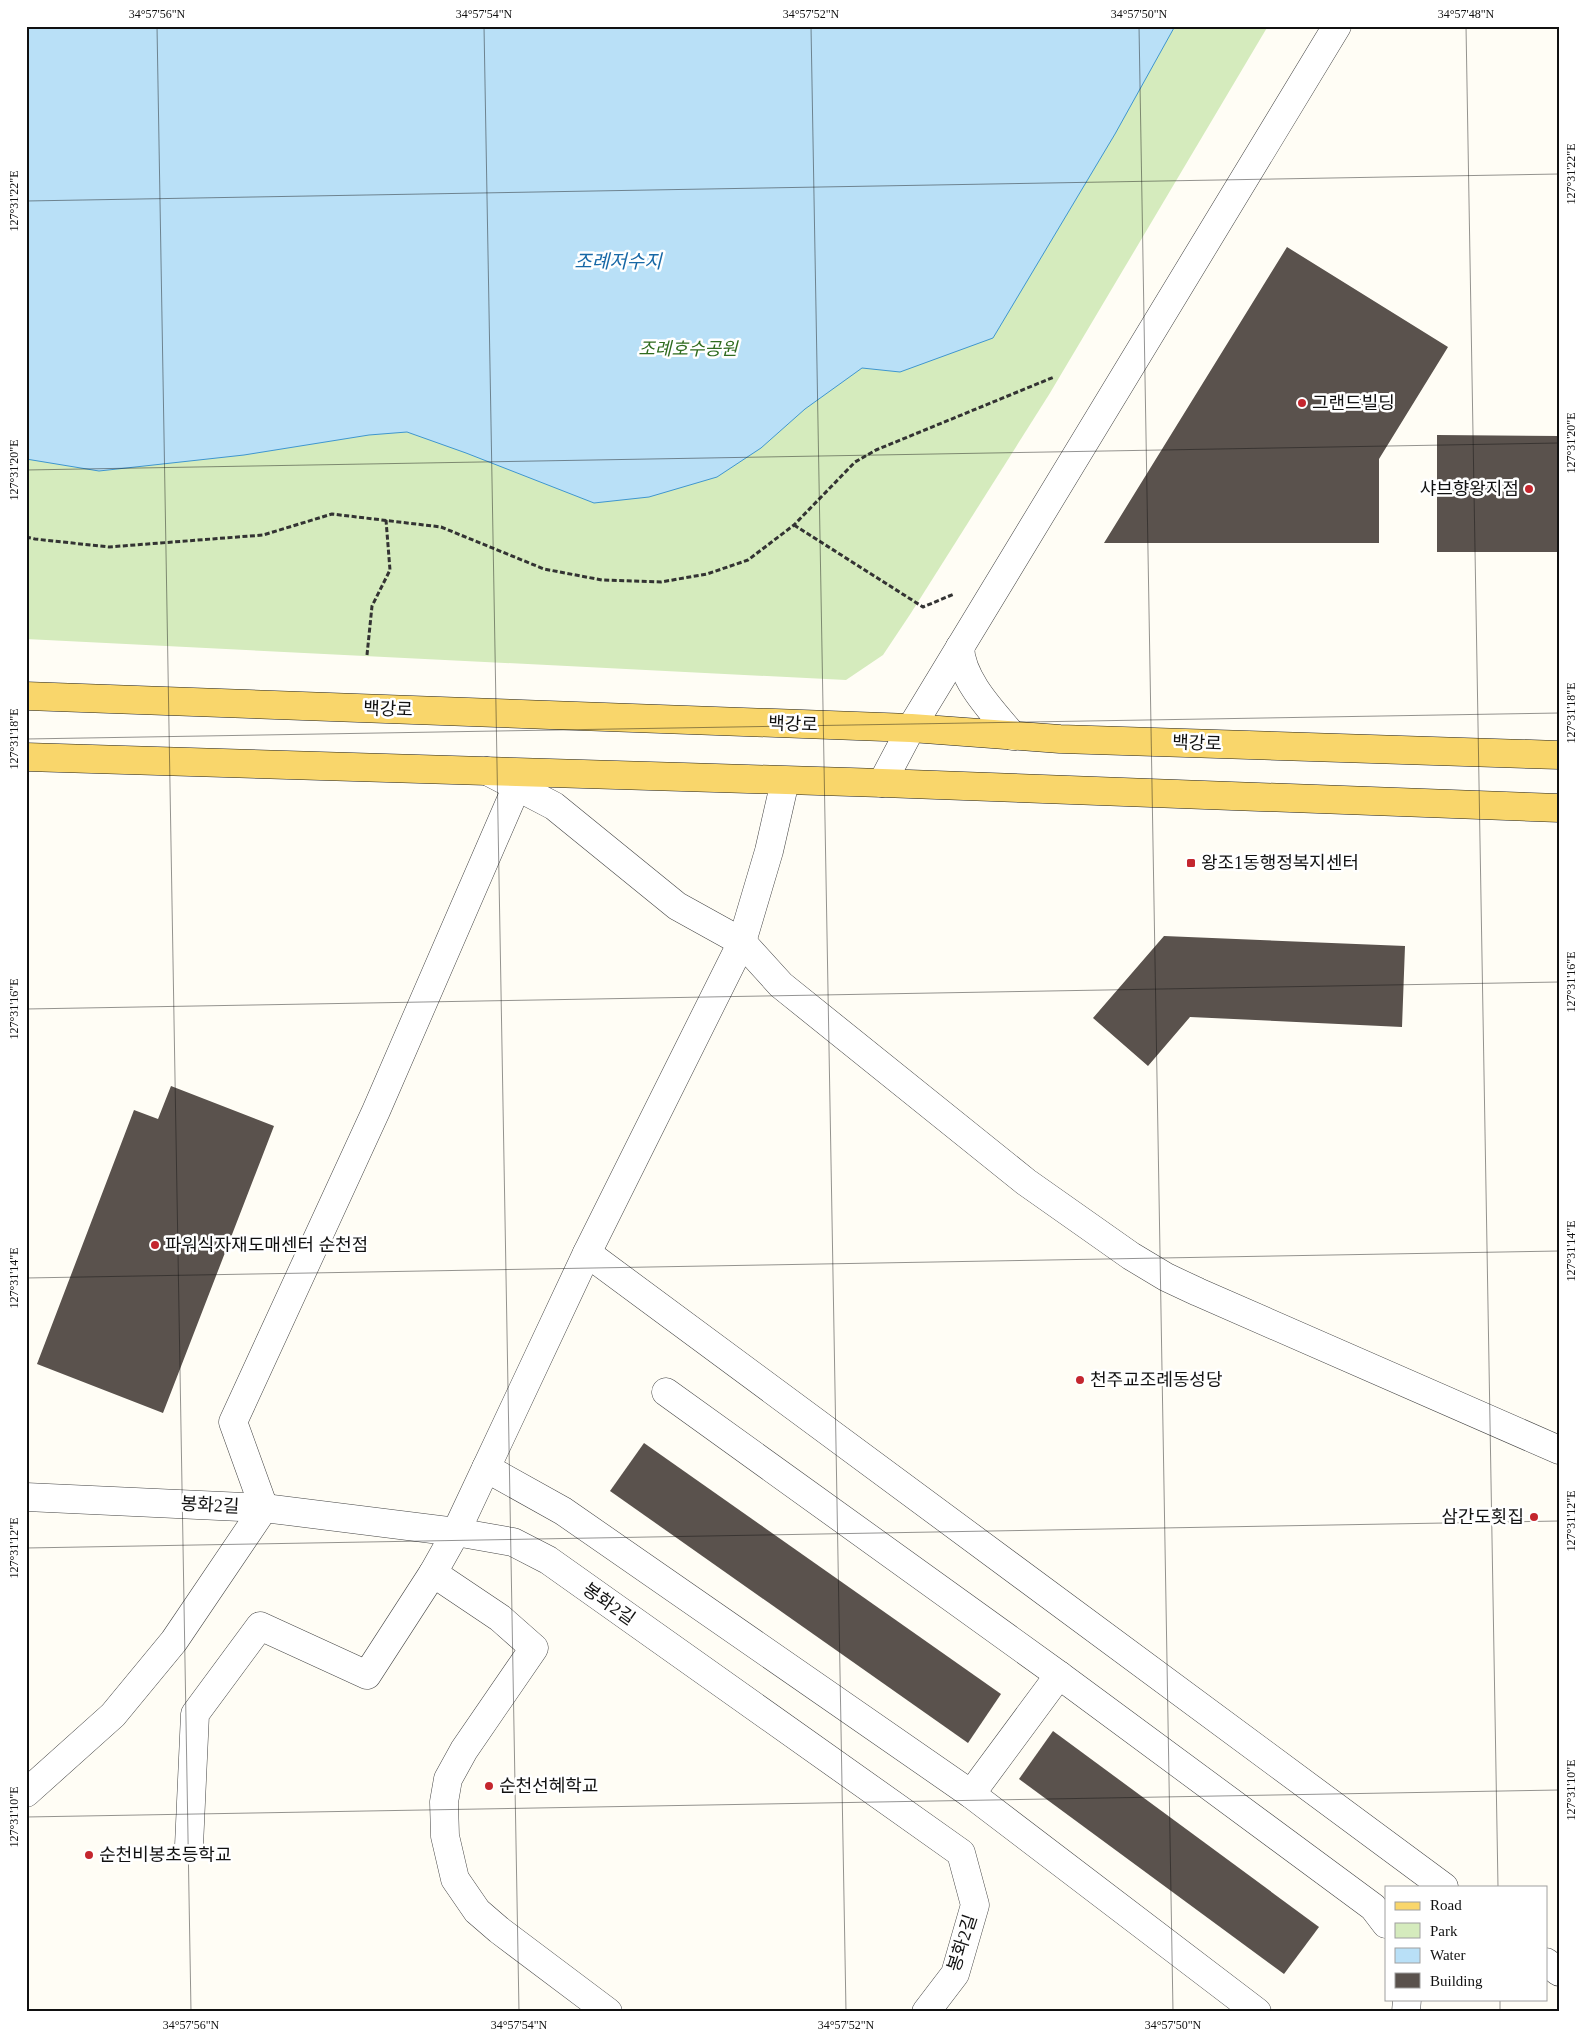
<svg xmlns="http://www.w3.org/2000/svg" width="1585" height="2038" font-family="'Times New Roman','Noto Sans KR',serif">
<rect width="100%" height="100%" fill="#fffdf5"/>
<path fill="#d5ebbd" d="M 26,26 L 1268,26 L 1050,393 L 911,613 L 883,655 L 846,680 L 26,639 Z"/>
<path fill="#b9e0f7" stroke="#3f96cf" d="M 26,26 L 1175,26 L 1115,134 L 993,338 L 900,372 L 862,368 L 805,409 L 761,448 L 717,477 L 649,497 L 594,503 L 466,453 L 407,432 L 369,435 L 244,455 L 99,471 L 26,459 Z"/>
<g fill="#5a524d">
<path d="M 1287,247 L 1448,347 L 1379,459 L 1379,543 L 1104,543 Z"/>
<path d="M 1437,435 L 1559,436 L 1559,552 L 1437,552 Z"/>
<path d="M 1164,936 L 1405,946 L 1402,1027 L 1190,1017 L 1148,1066 L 1093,1018 Z"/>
<path d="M 171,1086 L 274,1126 L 163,1413 L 37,1364 L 134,1110 L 158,1119 Z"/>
<path d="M 644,1443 L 1001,1694 L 968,1743 L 610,1491 Z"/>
<path d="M 1053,1731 L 1319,1927 L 1284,1974 L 1019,1779 Z"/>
</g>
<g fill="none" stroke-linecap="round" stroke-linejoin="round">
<defs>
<g id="minor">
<path d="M 960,647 C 961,680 993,712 1013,736"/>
<path d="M 487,771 L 554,806 L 677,906 L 742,942 L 781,985 L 1026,1182 L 1131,1256 L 1166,1277 L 1198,1292 L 1559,1450"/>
<path d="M 882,783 L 911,728 L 1337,26"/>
<path d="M 587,1253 L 1444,1887"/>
<path d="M 666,1392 L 1059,1675 L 1373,1907 L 1386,1924"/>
<path d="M 486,1468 L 563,1511 L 971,1794 L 1257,2012"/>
<path d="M 26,1497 L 264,1508 L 456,1532 L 513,1542 L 548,1560 L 961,1853 L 975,1905 L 955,1974 L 926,2012"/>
<path d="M 26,1793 L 113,1715 L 174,1641 L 264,1508 L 233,1422 L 376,1111 L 517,786"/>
<path d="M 971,1794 L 1059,1675"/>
<path d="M 189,1846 L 195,1714 L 260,1626 L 367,1675 L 433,1573"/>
<path d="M 1546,1962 L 1559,1972"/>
<path d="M 608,2012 L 499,1930 L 477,1911 L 455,1879 L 445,1836 L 444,1802 L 448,1779 L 464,1750 L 534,1648 L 500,1618 L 433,1573 L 456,1532 L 587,1253 L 742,942 L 769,851 L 785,781"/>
<path d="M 1406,2012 L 1407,1999"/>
</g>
<g id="major">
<path d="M 26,696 L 911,728 L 1060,739 L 1559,755"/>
<path d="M 26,757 L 882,783 L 1559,808"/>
</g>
</defs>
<use href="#minor" stroke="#444" stroke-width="29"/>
<use href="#major" stroke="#222" stroke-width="29"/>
<g stroke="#333" stroke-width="3" stroke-dasharray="5 2.5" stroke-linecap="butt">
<path d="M 794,525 L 923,607 L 954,594"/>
<path d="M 26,537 L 35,539 L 109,547 L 263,535 L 332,514 L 441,527 L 544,569 L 602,580 L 661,582 L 707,574 L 748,560 L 794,525 L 855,462 L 876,450 L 1054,377"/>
<path d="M 367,655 L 372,606 L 390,570 L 386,520"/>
</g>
<use href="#minor" stroke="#fff" stroke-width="28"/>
<use href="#major" stroke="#f9d66b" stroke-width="28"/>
</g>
<path fill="none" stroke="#111" stroke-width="1" stroke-opacity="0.45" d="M 157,26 L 191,2012M 484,26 L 519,2012M 811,26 L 846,2012M 1139,26 L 1173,2012M 1466,26 L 1498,1887M 26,201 L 1559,174M 26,470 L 1559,443M 26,739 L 1559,713M 26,1009 L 1559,982M 26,1278 L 1559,1251M 26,1548 L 1559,1521M 26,1817 L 1559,1790M 1500,1999 L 1500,2012"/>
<g fill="#c4262e" stroke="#fff" stroke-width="2">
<circle cx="1302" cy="403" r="5"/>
<circle cx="1529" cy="489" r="5"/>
<rect x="1186" y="858" width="10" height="10" rx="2.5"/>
<circle cx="155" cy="1245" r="5"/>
<circle cx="1080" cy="1380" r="5"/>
<circle cx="1534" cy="1517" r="5"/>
<circle cx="489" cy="1786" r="5"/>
<circle cx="89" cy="1855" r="5"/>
</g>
<g text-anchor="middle" stroke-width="5" stroke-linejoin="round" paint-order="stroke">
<g font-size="18" font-style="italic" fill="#2f6b1f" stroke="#fff">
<text x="688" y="355">조례호수공원</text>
</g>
<g font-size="18" fill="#111" stroke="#fff" text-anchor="start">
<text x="1312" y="409">그랜드빌딩</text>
<text x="1519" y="495" text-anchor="end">샤브향왕지점</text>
<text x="1201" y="869">왕조1동행정복지센터</text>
<text x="165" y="1251">파워식자재도매센터 순천점</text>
<text x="1090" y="1386">천주교조례동성당</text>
<text x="1524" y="1523" text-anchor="end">삼간도횟집</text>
<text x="499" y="1792">순천선혜학교</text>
<text x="99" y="1861">순천비봉초등학교</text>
</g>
<g font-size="18" fill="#111" stroke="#fff">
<text transform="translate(388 709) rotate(2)" y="6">백강로</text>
<text transform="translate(793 724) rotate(2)" y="6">백강로</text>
<text transform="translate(1197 743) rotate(2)" y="6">백강로</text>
<text transform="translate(210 1505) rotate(3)" y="6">봉화2길</text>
<text transform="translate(609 1604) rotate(35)" y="6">봉화2길</text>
<text transform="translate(962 1943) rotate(-72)" y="6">봉화2길</text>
</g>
<g font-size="19" font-style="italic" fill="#1768a6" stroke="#fff">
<text x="618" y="268">조례저수지</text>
</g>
</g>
<rect width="1585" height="2038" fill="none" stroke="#ffffff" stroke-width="55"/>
<rect x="1385" y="1886" width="162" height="115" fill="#ffffff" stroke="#a0a0a0"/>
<rect x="1395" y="1902" width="25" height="8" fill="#f9d66b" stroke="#a0a0a0"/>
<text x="1430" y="1910" font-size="15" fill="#111111">Road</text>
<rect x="1395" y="1923" width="25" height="15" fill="#d5ebbd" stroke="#a0a0a0"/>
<text x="1430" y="1936" font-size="15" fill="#111111">Park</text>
<rect x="1395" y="1948" width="25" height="15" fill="#b9e0f7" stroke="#a0a0a0"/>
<text x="1430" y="1960" font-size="15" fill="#111111">Water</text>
<rect x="1395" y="1973" width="25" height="15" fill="#5a524d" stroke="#a0a0a0"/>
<text x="1430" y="1986" font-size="15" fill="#111111">Building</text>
<rect x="28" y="28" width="1530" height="1982" fill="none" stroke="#111" stroke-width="2"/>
<g font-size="12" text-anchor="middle" fill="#111">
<text x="157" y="18">34°57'56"N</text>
<text x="484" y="18">34°57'54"N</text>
<text x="811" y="18">34°57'52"N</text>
<text x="1139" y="18">34°57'50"N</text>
<text x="1466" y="18">34°57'48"N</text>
<text transform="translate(1571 174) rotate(-90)" y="4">127°31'22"E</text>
<text transform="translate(14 201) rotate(-90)" y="4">127°31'22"E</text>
<text transform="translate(1571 443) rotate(-90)" y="4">127°31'20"E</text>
<text transform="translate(14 470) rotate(-90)" y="4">127°31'20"E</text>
<text transform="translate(1571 713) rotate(-90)" y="4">127°31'18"E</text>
<text transform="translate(14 739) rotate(-90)" y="4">127°31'18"E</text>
<text transform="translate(1571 982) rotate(-90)" y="4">127°31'16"E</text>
<text transform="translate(14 1009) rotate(-90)" y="4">127°31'16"E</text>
<text transform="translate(1571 1251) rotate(-90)" y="4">127°31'14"E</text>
<text transform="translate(14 1278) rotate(-90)" y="4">127°31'14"E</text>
<text transform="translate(1571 1521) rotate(-90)" y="4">127°31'12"E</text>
<text transform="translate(14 1548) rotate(-90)" y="4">127°31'12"E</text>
<text transform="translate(1571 1790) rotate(-90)" y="4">127°31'10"E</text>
<text transform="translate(14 1817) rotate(-90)" y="4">127°31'10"E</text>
<text x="191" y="2029">34°57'56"N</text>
<text x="519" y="2029">34°57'54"N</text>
<text x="846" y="2029">34°57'52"N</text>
<text x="1173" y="2029">34°57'50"N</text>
</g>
</svg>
